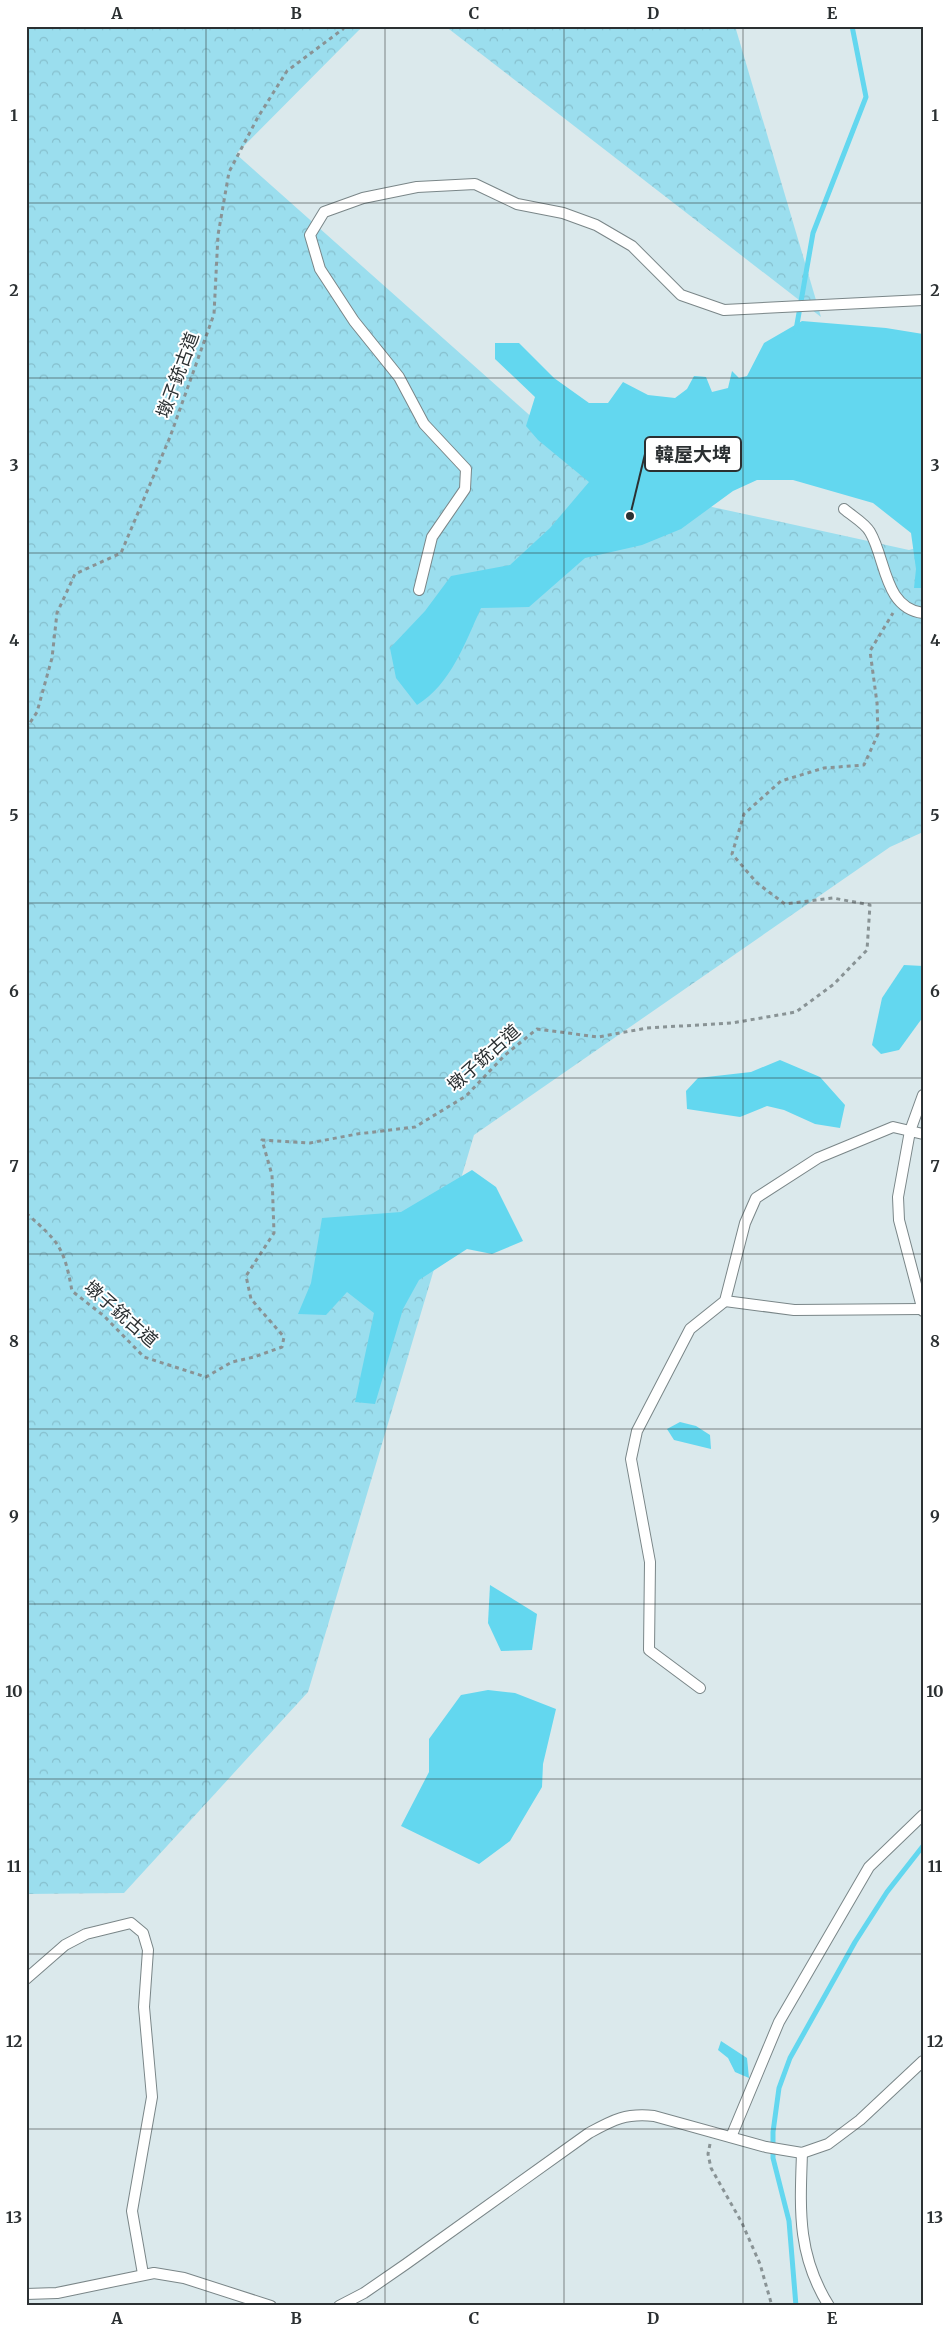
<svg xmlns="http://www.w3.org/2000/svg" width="949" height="2332" font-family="Merriweather,'Noto Sans TC',serif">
<defs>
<pattern id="forest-crowns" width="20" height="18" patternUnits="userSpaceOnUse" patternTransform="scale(1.25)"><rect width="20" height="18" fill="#9bdeee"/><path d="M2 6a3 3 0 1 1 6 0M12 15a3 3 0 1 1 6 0" fill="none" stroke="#86bfcd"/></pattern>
</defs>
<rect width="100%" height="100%" fill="#dbe9ec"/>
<g fill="url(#forest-crowns)">
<path d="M 26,26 L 363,26 L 236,154 L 607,484 L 909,550 L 923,546 L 923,832 L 890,847 L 474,1135 L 308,1692 L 124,1893 L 26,1894 Z"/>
<path d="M 445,26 L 735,26 L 821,317 Z"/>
</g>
<g fill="#63d7ef">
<path d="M 802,321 L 886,328 L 923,334 L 923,588 L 914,588 L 916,569 L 911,533 L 873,503 L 793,480 L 757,480 L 733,491 L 681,529 L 642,545 L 585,558 L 529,607 L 481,608 C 465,643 451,684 417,705 L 396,678 L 390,648 L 425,611 L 451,576 L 510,565 L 550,528 L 589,482 L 538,440 L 526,426 L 535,397 L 495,359 L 495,343 L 519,343 L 554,378 L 589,403 L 608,403 L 623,382 L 648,395 L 675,398 L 687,389 L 694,376 L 706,377 L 712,392 L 728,388 L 732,371 L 739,378 L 747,376 L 764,343 Z"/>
<path d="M 904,965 L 923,966 L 923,1017 L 899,1050 L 881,1054 L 872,1045 L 882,998 Z"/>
<path d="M 780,1060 L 820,1077 L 845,1105 L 840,1128 L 815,1124 L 784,1110 L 767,1106 L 740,1117 L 687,1109 L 686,1091 L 698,1078 L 751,1072 Z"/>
<path d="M 472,1170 L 496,1187 L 523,1241 L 492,1254 L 467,1249 L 419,1280 L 403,1309 L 375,1404 L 355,1402 L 374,1313 L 347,1292 L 326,1315 L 298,1314 L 311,1283 L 322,1218 L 401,1212 Z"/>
<path d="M 680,1422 L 696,1426 L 710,1435 L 711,1449 L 674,1440 L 667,1429 Z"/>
<path d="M 490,1585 L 537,1614 L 532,1650 L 501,1651 L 488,1623 Z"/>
<path d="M 488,1690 L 515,1693 L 556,1709 L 543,1764 L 542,1787 L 510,1841 L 479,1864 L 401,1826 L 429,1772 L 429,1739 L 461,1695 Z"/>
<path d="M 721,2041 L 747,2058 L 749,2078 L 735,2072 L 728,2058 L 718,2050 Z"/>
</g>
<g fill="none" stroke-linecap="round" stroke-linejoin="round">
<g stroke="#63d7ef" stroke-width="5">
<path d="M 796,330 L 813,233 L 866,97 L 852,26"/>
<path d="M 796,2306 L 789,2221 L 773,2158 L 773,2132 L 779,2088 L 790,2058 L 855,1942 L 887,1892 L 923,1846"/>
</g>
<defs>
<g id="service">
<path d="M 844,509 C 852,516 865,523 870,532 C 886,559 884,608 923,613"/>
<path d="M 419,590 L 432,537 L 465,489 L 466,469 L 424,424 L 399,377 L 354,321 L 320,269 L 310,235 L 324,212 L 363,198 L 417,187 L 475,184 L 517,204 L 563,213 L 596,225 L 632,246 L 681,295 L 724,310 L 923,300"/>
<path d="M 923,1095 L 910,1131 L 898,1197 L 899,1220 L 923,1311"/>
<path d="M 725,1301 L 794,1310 L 922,1309"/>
<path d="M 700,1688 L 649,1650 L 650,1562 L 631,1459 L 637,1431 L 690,1329 L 725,1301 L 745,1223 L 756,1198 L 818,1158 L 893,1127 L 923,1134"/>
<path d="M 26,1979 L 65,1945 L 86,1934 L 131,1923 L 143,1933 L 148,1950 L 144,2007 L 152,2097 L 132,2211 L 143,2274"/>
<path d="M 731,2137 L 779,2022 L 869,1867 L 923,1815"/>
<path d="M 802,2153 C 800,2210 797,2255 829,2306"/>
<path d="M 26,2294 L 57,2293 L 154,2273 L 184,2278 L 271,2306"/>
<path d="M 339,2306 L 364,2293 L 406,2264 L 589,2133 C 613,2120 625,2113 654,2116 L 766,2147 L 802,2153 L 828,2144 L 860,2120 L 923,2061"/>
</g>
</defs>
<use href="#service" stroke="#7a8688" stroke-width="12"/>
<g stroke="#899395" stroke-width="3" stroke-dasharray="4 4" stroke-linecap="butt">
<path d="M 26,729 L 37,712 L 52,658 L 57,613 L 75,574 L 121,553 L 170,437 L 214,314 L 218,235 L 229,172 L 258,117 L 287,71 L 343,29 L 343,26"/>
<path d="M 26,1213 C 59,1242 64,1247 72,1291 L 104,1316 L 144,1357 L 206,1377 L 232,1362 L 254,1357 L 282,1347 L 284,1337 L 251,1299 L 246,1276 L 274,1233 L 272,1175 L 262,1140 L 310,1143 L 357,1134 L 415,1127 L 466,1096 L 505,1055 L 537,1029 L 598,1037 L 647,1028 L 732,1023 L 796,1012 L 834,984 L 867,950 L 870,905 L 833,898 L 785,904 L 757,883 L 732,854 L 744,814 L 781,781 L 824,768 L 864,765 L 878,734 L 877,703 L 870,651 L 893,613"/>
<path d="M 710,2144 L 708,2154 L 711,2168 L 742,2223 L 760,2264 L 772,2306"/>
</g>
<use href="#service" stroke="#fff" stroke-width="10"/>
</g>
<path fill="none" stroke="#2b3032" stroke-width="1" stroke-opacity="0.55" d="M 206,26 L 206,2306M 385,26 L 385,2306M 564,26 L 564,2306M 743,26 L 743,2306M 26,203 L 923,203M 26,378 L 923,378M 26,553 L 923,553M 26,728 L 923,728M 26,903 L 923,903M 26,1078 L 923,1078M 26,1254 L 923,1254M 26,1429 L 923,1429M 26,1604 L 923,1604M 26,1779 L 923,1779M 26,1954 L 923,1954M 26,2129 L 923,2129"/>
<g text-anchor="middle" stroke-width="4" stroke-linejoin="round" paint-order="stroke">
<g font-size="18" fill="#2b3032" stroke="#fff">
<text transform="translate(178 375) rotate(-70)" y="6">墩子銃古道</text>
<text transform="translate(484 1058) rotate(-42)" y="6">墩子銃古道</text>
<text transform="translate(121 1314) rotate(41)" y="6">墩子銃古道</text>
</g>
</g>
<path fill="none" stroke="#2b3032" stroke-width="2" d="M630 516L645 454"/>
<circle fill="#2b3032" stroke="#fff" stroke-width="2" cx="630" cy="516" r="5"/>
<rect fill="#fff" stroke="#2b3032" stroke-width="2" x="645" y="437" width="96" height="34" rx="5"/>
<g font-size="19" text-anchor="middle" font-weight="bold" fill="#2b3032">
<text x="693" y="461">韓屋大埤</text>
</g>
<rect width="949" height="2332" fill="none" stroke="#ffffff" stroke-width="55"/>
<rect x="28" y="28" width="894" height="2276" fill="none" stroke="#2b3032" stroke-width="2"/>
<g font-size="16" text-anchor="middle" font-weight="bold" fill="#2b3032">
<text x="117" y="19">A</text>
<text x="296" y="19">B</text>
<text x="474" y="19">C</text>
<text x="653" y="19">D</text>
<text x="832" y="19">E</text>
<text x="14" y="121">1</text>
<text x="935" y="121">1</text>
<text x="14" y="296">2</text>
<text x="935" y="296">2</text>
<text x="14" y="471">3</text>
<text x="935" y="471">3</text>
<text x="14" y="646">4</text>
<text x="935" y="646">4</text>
<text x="14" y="821">5</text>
<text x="935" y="821">5</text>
<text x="14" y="997">6</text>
<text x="935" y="997">6</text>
<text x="14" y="1172">7</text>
<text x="935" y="1172">7</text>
<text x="14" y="1347">8</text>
<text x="935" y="1347">8</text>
<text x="14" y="1522">9</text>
<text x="935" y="1522">9</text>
<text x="14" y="1697">10</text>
<text x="935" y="1697">10</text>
<text x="14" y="1872">11</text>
<text x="935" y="1872">11</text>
<text x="14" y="2047">12</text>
<text x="935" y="2047">12</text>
<text x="14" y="2223">13</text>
<text x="935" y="2223">13</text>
<text x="117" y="2324">A</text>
<text x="296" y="2324">B</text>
<text x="474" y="2324">C</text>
<text x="653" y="2324">D</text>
<text x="832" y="2324">E</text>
</g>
</svg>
